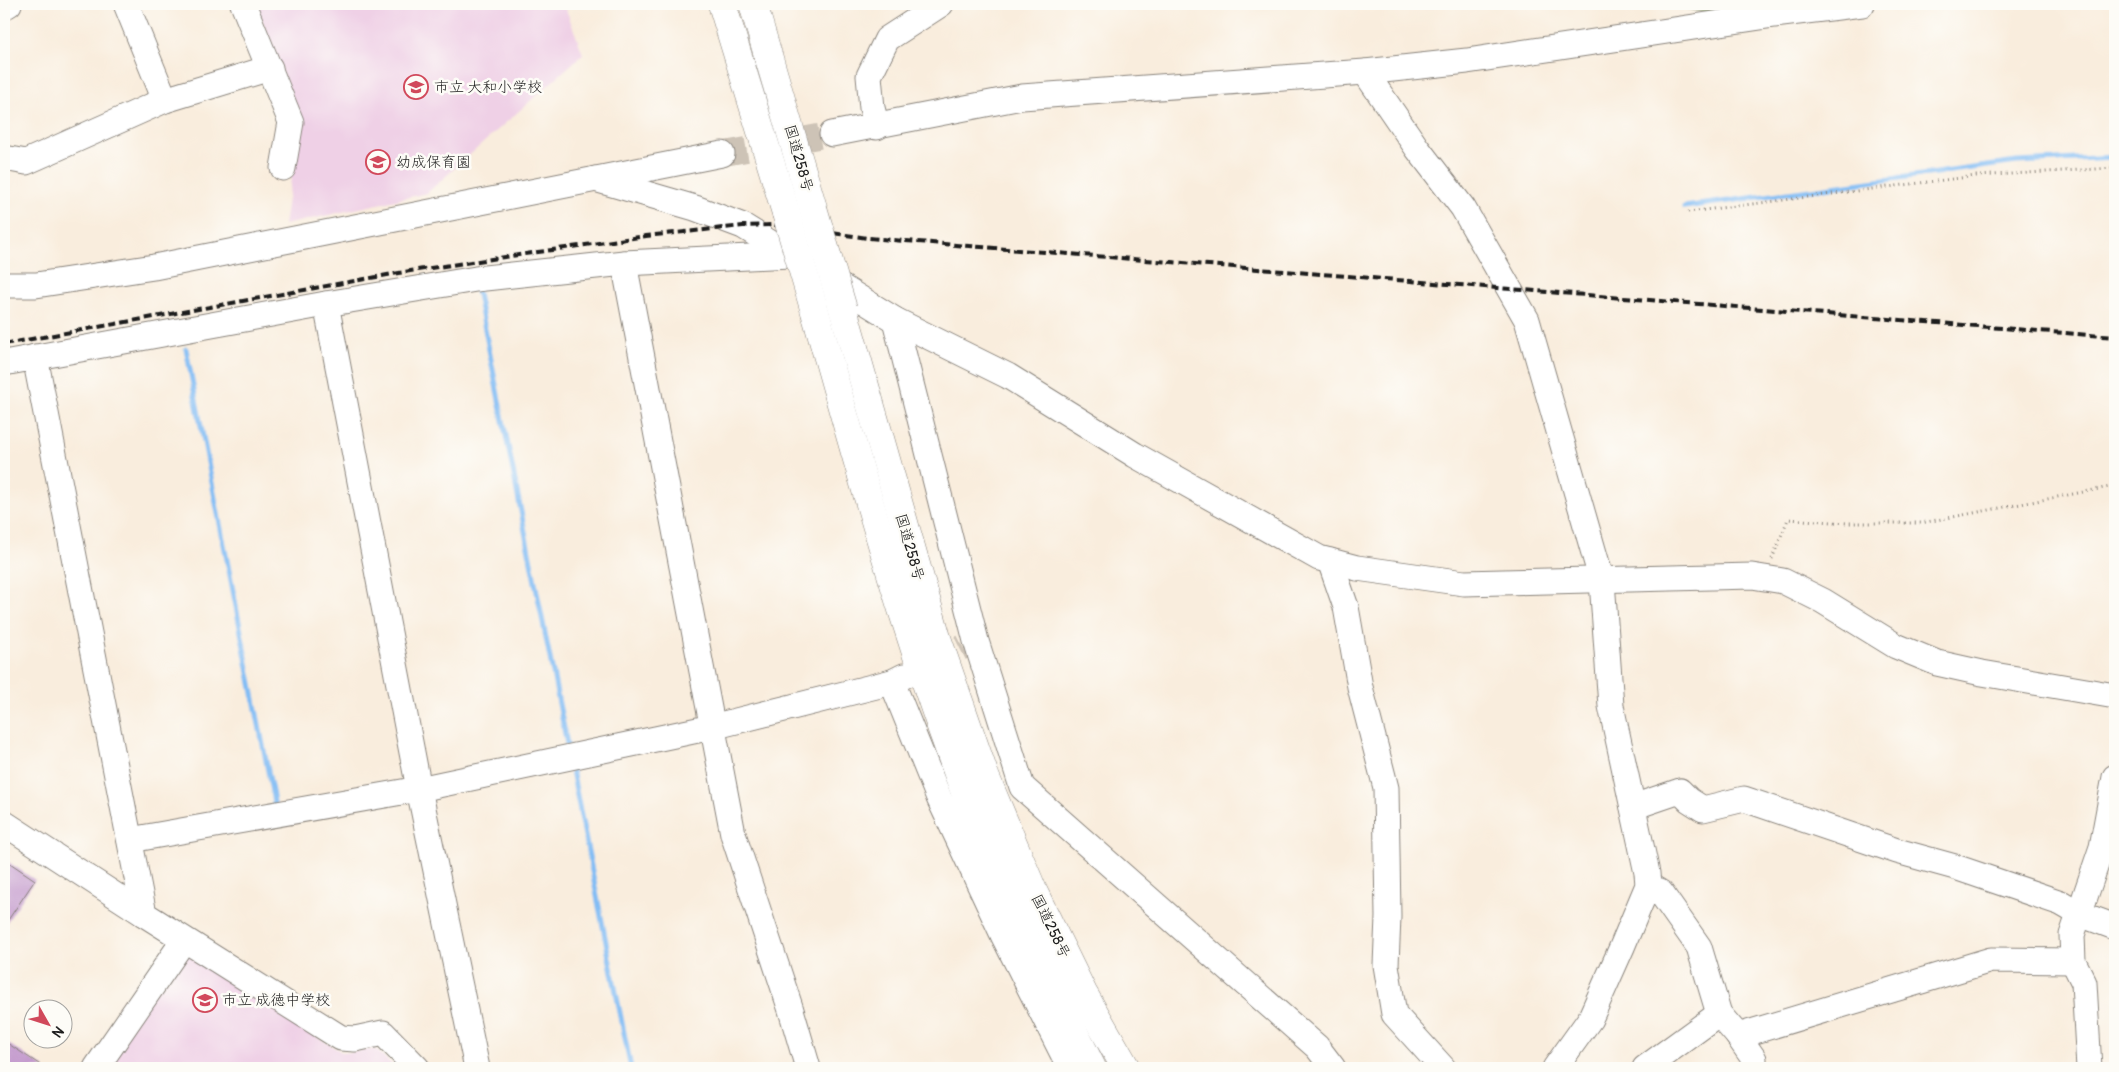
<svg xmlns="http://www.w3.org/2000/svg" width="2119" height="1072" font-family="Pangolin,'Klee One',sans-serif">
<rect width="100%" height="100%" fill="#fdfcf7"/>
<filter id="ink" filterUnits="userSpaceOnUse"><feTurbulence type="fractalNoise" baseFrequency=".02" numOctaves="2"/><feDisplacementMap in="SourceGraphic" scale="10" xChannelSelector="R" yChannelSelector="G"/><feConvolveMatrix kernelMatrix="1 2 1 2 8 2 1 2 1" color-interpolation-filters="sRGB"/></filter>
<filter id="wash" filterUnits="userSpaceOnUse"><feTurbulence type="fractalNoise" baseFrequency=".0096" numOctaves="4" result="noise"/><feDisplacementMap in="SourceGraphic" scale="20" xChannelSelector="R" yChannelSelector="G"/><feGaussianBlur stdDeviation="1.12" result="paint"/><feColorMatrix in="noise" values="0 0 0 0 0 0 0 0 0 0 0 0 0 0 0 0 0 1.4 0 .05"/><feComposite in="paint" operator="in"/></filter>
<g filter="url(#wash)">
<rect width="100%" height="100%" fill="#f9eddd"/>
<g fill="#efd0e6">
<path d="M 256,4 L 564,4 L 583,54 L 427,193 L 284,225 L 300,120 Z"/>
<path d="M 183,951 L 343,1053 L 375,1049 L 396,1068 L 102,1068 Z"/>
</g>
<path fill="#8aac60" stroke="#53643e" d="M 1668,4 L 1859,4 L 1738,21 Z"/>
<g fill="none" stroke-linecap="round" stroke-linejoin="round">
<g stroke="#83bdf4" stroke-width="5">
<path d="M 1684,207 L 2017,162 L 2115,157"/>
<path d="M 477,289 L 567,744"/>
<path d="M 186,349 L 275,807"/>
<path d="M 571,765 L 631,1068"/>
</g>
</g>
<g id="blocks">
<g fill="#c49bce">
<path d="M 4,859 L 35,880 L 4,926 Z"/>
<path d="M 4,1041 L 45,1068 L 4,1068 Z"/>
</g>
</g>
</g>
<g filter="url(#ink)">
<use href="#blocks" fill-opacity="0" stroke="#8a847c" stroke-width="1"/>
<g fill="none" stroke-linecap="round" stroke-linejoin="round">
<g stroke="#cdc3b6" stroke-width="25" stroke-dasharray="25 12" stroke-linecap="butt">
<path d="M 722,154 L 832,134"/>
<path d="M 927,665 L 963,647"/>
</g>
<defs>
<g id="minor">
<path d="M 126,4 L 165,100"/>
<path d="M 243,4 L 291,122 L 283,168"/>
<path d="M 4,7 L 9,4"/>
<path d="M 1365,72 L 1417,148 L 1463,208 L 1527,320 L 1602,581 L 1611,706 L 1647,873 L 1648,885 L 1622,947 L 1590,1019 L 1555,1068"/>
<path d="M 877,127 L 872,108 L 869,76 L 887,39 L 941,4"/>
<path d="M 832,134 L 1022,97 L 1365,72 L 1467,61 L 1774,15 L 1862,4"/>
<path d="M 4,158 L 26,162 L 165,100 L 270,68"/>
<path d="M 595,179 L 695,208 L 743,226 L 895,320 L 1008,376 L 1135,455 L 1319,558 L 1357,568 L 1464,583 L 1752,576 L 1783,581 L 1823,601 L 1896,646 L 1937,663 L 1982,673 L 2115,696"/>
<path d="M 624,263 L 733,834 L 791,1010 L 808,1068"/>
<path d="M 4,285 L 36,285 L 154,267 L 722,154"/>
<path d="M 326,304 L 419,789 L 477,1068"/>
<path d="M 895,320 L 976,641 L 1022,787 L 1317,1047 L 1333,1068"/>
<path d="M 35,357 L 144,914 L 341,1038 L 355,1039 L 383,1033 L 417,1068"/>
<path d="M 4,363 L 326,304 L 476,279 L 624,263 L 790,255"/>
<path d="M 1330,561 L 1346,607 L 1360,687 L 1386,788 L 1388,917 L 1386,965 L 1394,1014 L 1443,1068"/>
<path d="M 892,682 L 939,798 L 1004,937 L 1070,1068"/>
<path d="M 1633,807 L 1680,791 L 1689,800 L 1703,809 L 1744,799 L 1897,851 L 1955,867 L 2061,903 L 2080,914 L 2115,927"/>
<path d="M 4,823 L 144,914"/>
<path d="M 130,840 L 419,789 L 712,727 L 892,682 L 904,676"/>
<path d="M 1648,885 L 1661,893 L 1699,947 L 1719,1014 L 1738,1036 L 1754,1059"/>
<path d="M 1738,1036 L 1991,960 L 2073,961"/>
<path d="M 96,1068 L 184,940"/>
<path d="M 1645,1068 L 1719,1014"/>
<path d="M 2089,1068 L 2084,983 L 2073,961 L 2072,935 L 2102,847 L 2115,777"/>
</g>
<g id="highway">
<path d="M 722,4 L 786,213"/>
<path d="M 753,4 L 813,208"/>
<path d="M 843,309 L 937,638 L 985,776 L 1034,893 L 1083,993 L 1126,1068"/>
<path d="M 816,315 C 872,515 929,718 1012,909 C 1036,963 1066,1015 1092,1068"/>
</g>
</defs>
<use href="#minor" stroke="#8a847c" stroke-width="27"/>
<use href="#highway" stroke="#8a847c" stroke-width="29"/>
<g stroke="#8a847c" stroke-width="3" stroke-dasharray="1 4" stroke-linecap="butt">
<path d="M 1688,212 L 1976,176 L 2115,168"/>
<path d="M 1772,559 L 1788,519 L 1847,523 L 1921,523 L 2115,486"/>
</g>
<use href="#minor" stroke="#fff" stroke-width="25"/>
<use href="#highway" stroke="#fff" stroke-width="28"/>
<path stroke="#1c1c1c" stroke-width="4" stroke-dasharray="8 4" stroke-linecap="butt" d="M 4,344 L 404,272 L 646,236 L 743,226 L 774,225 L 868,238 L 2115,337"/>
<defs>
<g id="highway-bridge">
<path d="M 813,208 L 843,309"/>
<path d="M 786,213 L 816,315"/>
</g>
</defs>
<use href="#highway-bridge" stroke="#8a847c" stroke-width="29" stroke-linecap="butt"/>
<use href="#highway-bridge" stroke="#fff" stroke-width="28"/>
</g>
</g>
<defs>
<symbol id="school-ring" viewBox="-11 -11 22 22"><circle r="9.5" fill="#fdfcf7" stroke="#d1495b" stroke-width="1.5"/><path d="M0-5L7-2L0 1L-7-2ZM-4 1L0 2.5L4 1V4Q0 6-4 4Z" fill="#d1495b"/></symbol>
</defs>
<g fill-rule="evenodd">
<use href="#school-ring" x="402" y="73" width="28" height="28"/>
<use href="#school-ring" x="364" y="148" width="28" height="28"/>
<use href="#school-ring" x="191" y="986" width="28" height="28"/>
</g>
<g text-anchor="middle" stroke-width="5" stroke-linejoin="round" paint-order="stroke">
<g font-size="15" fill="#1c1c1c" stroke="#fdfcf7" text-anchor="start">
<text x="434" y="92">市立 大和小学校</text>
<text x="396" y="167">幼成保育園</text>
<text x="222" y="1005">市立 成徳中学校</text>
</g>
<g font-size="15" fill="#1c1c1c" stroke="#fdfcf7">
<text transform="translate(799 158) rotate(74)" y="5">国道258号</text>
<text transform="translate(910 547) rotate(74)" y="5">国道258号</text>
<text transform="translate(1051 926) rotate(64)" y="5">国道258号</text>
</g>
</g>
<rect width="2119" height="1072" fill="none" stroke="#fdfcf7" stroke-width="20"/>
<g transform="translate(48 1024) rotate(129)"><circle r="24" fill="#fdfcf7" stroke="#a3a29f"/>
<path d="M0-4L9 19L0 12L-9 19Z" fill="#d1495b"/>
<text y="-8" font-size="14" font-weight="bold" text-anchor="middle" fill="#1c1c1c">N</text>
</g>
</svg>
